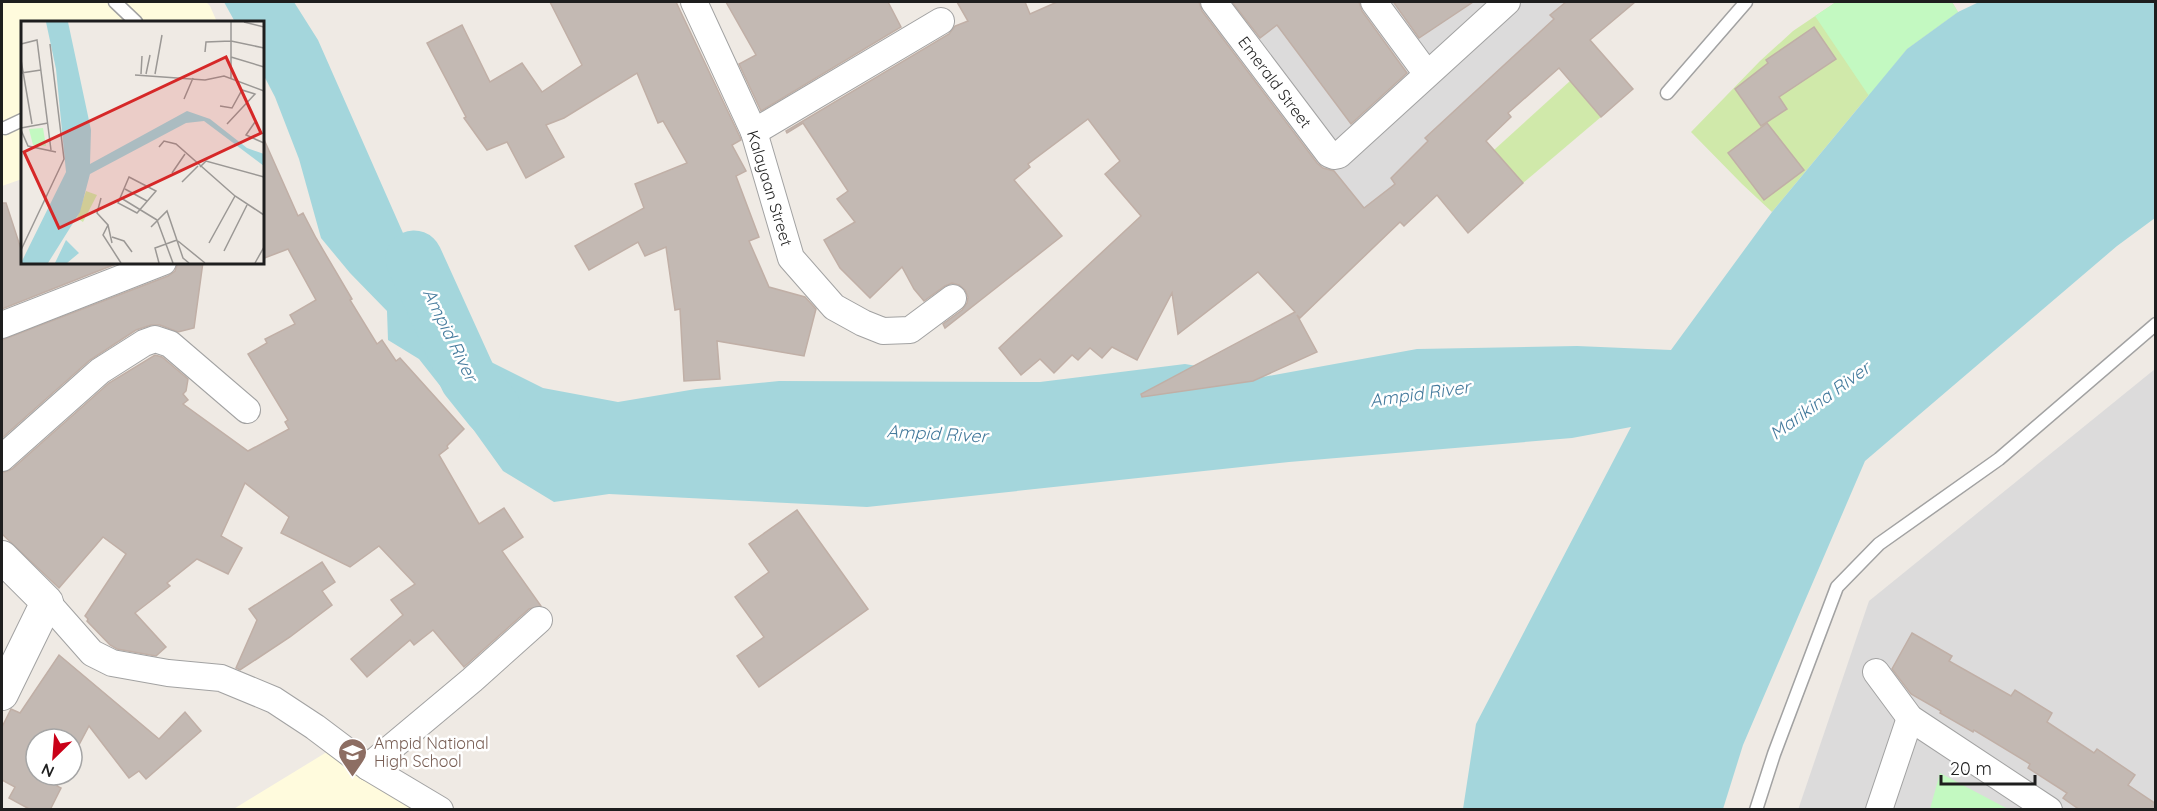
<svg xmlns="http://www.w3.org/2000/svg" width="2157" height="811" font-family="Quicksand,sans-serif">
<rect width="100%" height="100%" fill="#efeae4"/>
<g fill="#dcdbdb">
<path d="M 1149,2 L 1591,2 L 1354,256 Z"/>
<path d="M 2155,369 L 2155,809 L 1798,810 L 1869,601 Z"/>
</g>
<g fill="#fffbdd">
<path d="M 2,2 L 206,2 L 210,6 L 217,22 L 22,22 L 22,179 L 2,186 Z"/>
<path d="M 335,747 L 434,810 L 232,810 Z"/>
</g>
<g fill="#d0e9aa">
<path d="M 1836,2 L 1952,2 L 1958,12 L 1907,49 L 1772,212 L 1742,184 L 1691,132 L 1760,61 L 1793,31 Z"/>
<path d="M 1570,81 L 1601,117 L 1523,183 L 1494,150 Z"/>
</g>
<g fill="#c3f9c1">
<path d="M 1836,2 L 1952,2 L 1958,12 L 1907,49 L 1869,96 L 1815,16 Z"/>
<path d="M 1940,773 L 2008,809 L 1930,809 Z"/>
</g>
<path fill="#a4d6dc" d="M 224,2 L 294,2 L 318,40 L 451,342 L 543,388 L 618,402 L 696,389 L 779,381 L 1040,382 L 1185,364 L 1263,377 L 1417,349 L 1577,346 L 1671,350 L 1772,212 L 1907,49 L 1958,12 L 1979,2 L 2155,2 L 2155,218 L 2117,246 L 1865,461 L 1743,745 L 1723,809 L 1463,809 L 1476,724 L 1631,427 L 1572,438 L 1289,462 L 867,507 L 609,494 L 554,502 L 503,471 L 460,411 L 419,359 L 388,340 L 387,311 L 350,273 L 321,238 L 299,159 L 275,97 L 263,74 L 262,22 L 235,22 Z"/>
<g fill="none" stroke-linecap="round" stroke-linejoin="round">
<path stroke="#a4d6dc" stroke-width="57" d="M 414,259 L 468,378 L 492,408"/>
</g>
<g fill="#c3b9b3" stroke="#c0afa6" stroke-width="1.5">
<path d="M 550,2 L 676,2 L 740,137 L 741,140 L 732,145 L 746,171 L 736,176 L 759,237 L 749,241 L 769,287 L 805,297 L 816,309 L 804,356 L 717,341 L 720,379 L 684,381 L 680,309 L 675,310 L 666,247 L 645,256 L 638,242 L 589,270 L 575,246 L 644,208 L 635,184 L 687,163 L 663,121 L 658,123 L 637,73 L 564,118 L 546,125 L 564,157 L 526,178 L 507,142 L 487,150 L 464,118 L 466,117 L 427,43 L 462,25 L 490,82 L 522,63 L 542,92 L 582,65 Z"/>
<path d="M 726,2 L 888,2 L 901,27 L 761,111 L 739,64 L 756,55 Z"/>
<path d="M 957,2 L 1025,2 L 1030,14 L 1057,2 L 1199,2 L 1202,11 L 1317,163 L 1323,168 L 1334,171 L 1364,208 L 1395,184 L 1391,178 L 1428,141 L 1425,138 L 1554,19 L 1550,15 L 1566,2 L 1635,2 L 1590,40 L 1633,89 L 1601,117 L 1559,68 L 1508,113 L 1511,117 L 1486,141 L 1523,183 L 1468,233 L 1437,195 L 1404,226 L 1400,222 L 1300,318 L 1297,315 L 1317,352 L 1253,381 L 1142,397 L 1141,394 L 1295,312 L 1258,272 L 1178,334 L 1172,293 L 1137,360 L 1112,347 L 1102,358 L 1090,348 L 1078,360 L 1072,355 L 1054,373 L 1040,359 L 1021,375 L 999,348 L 1141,216 L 1105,174 L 1120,161 L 1088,119 L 1028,164 L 1030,167 L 1014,180 L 1062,236 L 945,328 L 943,324 L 962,310 L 967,303 L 968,297 L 965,290 L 959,285 L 952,283 L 945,286 L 924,301 L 914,289 L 902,267 L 870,298 L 840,268 L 824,240 L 855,222 L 837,199 L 848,191 L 803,123 L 787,133 L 786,131 L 949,34 L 955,26 L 968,21 Z"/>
<path d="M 1232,2 L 1359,2 L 1362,11 L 1407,73 L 1351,124 L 1277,25 L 1260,38 Z"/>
<path d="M 1397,2 L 1473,2 L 1419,38 L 1394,3 Z"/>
<path d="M 1814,27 L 1836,59 L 1779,97 L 1787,109 L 1761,126 L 1735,89 L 1768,63 L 1766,60 Z"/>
<path d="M 1767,123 L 1804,170 L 1764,200 L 1728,153 Z"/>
<path d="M 262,135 L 298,216 L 303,213 L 316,238 L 352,299 L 350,300 L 377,344 L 382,340 L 396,361 L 400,358 L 464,429 L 447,446 L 448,448 L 439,455 L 479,524 L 504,508 L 523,537 L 502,551 L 541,606 L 529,609 L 464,667 L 433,630 L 414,645 L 410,640 L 367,677 L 351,659 L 403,615 L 391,600 L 415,584 L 379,546 L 350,567 L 281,533 L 289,517 L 245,483 L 221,536 L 242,548 L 228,574 L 197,559 L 167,583 L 170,586 L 135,613 L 166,647 L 156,656 L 117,649 L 110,645 L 87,621 L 88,619 L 85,616 L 126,554 L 103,537 L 59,588 L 2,534 L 2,473 L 12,469 L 109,383 L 155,355 L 162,357 L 188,379 L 186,391 L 183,394 L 188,400 L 183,404 L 248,451 L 289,429 L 285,422 L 288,420 L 248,354 L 267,343 L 265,339 L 295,324 L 290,315 L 316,300 L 288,249 L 262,259 Z"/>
<path d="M 2,203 L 6,203 L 22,252 L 22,262 L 121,262 L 2,309 Z"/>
<path d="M 178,262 L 203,262 L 194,328 L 178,332 L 160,325 L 151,325 L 136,330 L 90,360 L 2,438 L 2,340 L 168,276 L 175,271 Z"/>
<path d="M 797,510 L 868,609 L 759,687 L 737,656 L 764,637 L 735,597 L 769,572 L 749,544 Z"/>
<path d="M 322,562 L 335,582 L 322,591 L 332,605 L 290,637 L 240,670 L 236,668 L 257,620 L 249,609 Z"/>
<path d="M 1912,633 L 1952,656 L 1949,661 L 2011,696 L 2015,690 L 2052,713 L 2047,722 L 2094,753 L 2097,749 L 2135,775 L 2128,785 L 2156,804 L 2156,810 L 2080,810 L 2063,798 L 2067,793 L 2028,768 L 2030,764 L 1974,730 L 1973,732 L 1940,713 L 1941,711 L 1911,694 L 1892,669 Z"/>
<path d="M 59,655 L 159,739 L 185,712 L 201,731 L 146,779 L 139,771 L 129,778 L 89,726 L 72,758 L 72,739 L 36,739 L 36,775 L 63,775 L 57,786 L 61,788 L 50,810 L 31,810 L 9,798 L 15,787 L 2,780 L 2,727 L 11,709 L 20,713 Z"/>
</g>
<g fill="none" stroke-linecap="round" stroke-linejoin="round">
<defs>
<g id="service">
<path d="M 115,2 L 136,22"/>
<path d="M 1667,93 L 1746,2"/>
<path d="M 5,128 L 22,120"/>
<path d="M 1756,810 L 1774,754 L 1837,587 L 1879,544 L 1999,459 L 2156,324"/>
</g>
<g id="minor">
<path d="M 694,2 L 754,132 L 791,258 L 834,307 L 863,323 L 883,331 L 910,330 L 953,298"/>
<path d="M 1214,2 L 1329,154 L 1334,156 L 1339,155 L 1507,2"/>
<path d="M 1374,2 L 1427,74"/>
<path d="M 754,132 L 941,21"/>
<path d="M 2,325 L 163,262"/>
<path d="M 2,458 L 100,371 L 144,343 L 155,339 L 170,344 L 247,410"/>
<path d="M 47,602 L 92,653 L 112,663 L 168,673 L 221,678 L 274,700 L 315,727 L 368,767 L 440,810"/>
<path d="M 1876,672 L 1910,718 L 2049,810"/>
<path d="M 368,767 L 472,680 L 539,620"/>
<path d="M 1879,810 L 1910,718"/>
</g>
<path id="tertiary" d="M 2,557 L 47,602 L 2,694"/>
</defs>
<use href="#service" stroke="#a2a2a2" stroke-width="15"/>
<use href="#minor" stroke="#a2a2a2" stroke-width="28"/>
<use href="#tertiary" stroke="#a2a2a2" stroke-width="34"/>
<use href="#service" stroke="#fff" stroke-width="12"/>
<use href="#minor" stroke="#fff" stroke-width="26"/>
<use href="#tertiary" stroke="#fff" stroke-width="32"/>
</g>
<defs>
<symbol id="school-pin" viewBox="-11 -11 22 30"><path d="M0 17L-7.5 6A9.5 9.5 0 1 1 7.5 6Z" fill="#8d6e63" stroke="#fff"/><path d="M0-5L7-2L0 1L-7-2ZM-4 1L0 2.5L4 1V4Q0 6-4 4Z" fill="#fff"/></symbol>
</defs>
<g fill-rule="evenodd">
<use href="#school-pin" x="336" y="736" width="33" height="45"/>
</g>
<g text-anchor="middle" stroke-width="5" stroke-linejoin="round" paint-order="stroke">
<g font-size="16" fill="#1e1e1e" stroke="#fff">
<text transform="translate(1275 82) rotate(53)" y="6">Emerald Street</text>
<text transform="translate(770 188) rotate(73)" y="6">Kalayaan Street</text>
</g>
<g font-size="16" fill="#785e54" stroke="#fff" text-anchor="start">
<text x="374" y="749">Ampid National<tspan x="374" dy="18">High School</tspan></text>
</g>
<g font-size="18" font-style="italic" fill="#457b9d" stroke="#fff">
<text transform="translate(450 335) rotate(64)" y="6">Ampid River</text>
<text transform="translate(1420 394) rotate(-8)" y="6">Ampid River</text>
<text transform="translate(1820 401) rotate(-36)" y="6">Marikina River</text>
<text transform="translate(937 434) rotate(3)" y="6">Ampid River</text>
</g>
</g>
<g transform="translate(21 21)">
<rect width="243" height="243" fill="#efeae4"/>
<path d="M 65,170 L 76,174 L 62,201 L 56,197 Z" fill="#d0e9aa"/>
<path d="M 22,107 L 25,125 L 12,124 L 8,108 Z" fill="#c3f9c1"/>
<path d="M 25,1 L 47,1 L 70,109 L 69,143 L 166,90 L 189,98 L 226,127 L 243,133 L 243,145 L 183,100 L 165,102 L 69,153 L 59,191 L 27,242 L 0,242 L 45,151 L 35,48 ZM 45,219 L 58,232 L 46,242 L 34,242 Z" fill="#a4d6dc"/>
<path fill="none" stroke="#9b9895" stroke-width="1.5" d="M 223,1 L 243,6M 0,23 L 16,19 L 30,129M 184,31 L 185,21 L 210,20 L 243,27M 210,36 L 243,46M 0,39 L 11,103M 0,52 L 20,49M 120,53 L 121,35M 125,53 L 129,34M 134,53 L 141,14M 114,54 L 184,59 L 203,55 L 243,70M 210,58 L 210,1M 163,78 L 172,57M 199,85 L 211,87 L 221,69 L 234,73 L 206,103M 234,101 L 225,114 L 243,122M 0,107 L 27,102M 0,109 L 7,125 L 35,131M 138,126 L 143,120 L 155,123 L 214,175 L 243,194M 179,146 L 185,140 L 243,156M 151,152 L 164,133M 108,156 L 135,170 L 116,192 L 97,182 ZM 161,161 L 177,145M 104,168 L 126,180M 80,177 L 76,192 L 87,204 L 82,214 L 100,242M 100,177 L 136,199M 136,199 L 152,242M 87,204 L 91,222M 130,206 L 146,190 L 162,237 L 168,242M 91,216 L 103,220 L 111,231M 157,220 L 184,242M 188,222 L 214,175M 0,229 L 43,138 L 29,23M 203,230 L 226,184M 138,242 L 134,227 L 156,219M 234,242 L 243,226"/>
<path fill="#d62828" fill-opacity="0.15" stroke="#d62828" stroke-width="3" d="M 205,36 L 240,112 L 38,207 L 3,131 Z"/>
<rect width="243" height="243" fill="none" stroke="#1e1e1e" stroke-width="3"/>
</g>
<rect width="2157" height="811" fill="none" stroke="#1e1e1e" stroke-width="6"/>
<g transform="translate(54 757) rotate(205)"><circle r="28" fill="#ffffff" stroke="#a5a5a5" stroke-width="1.5"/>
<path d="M0-4.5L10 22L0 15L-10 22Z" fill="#ca0118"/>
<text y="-9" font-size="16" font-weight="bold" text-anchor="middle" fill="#1e1e1e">N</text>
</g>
<path d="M1941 775v9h94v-9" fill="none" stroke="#1e1e1e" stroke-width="3"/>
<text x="1950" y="775" font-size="18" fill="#1e1e1e" stroke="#ffffff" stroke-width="4.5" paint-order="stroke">20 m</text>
</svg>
